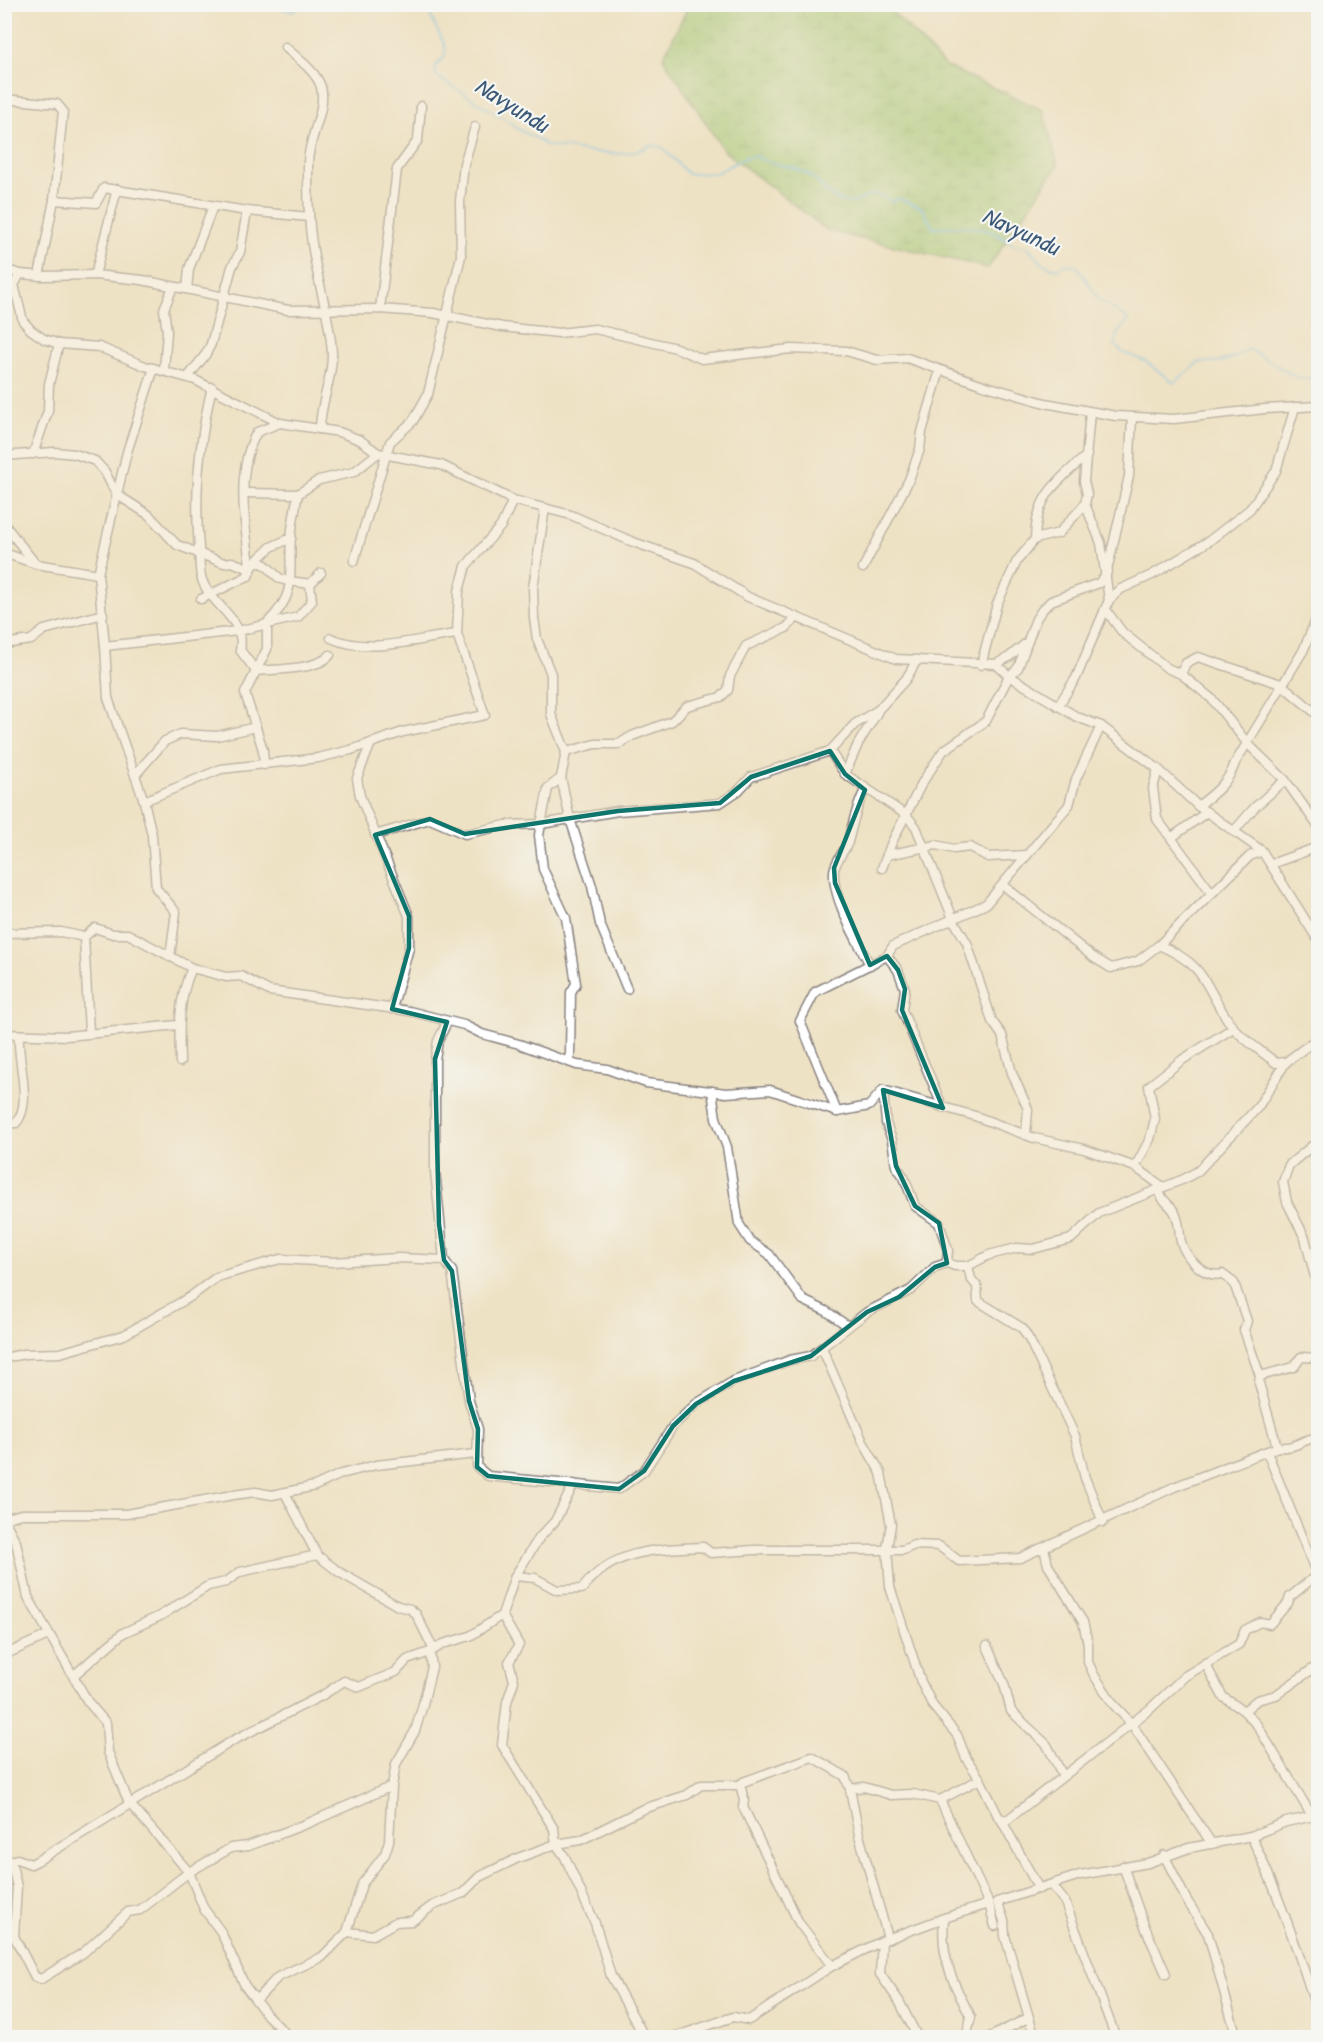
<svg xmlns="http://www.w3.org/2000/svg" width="1323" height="2042" font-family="'Patrick Hand',sans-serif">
<defs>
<pattern id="wetland-marsh" width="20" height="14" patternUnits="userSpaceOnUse" patternTransform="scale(1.5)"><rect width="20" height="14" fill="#9bc977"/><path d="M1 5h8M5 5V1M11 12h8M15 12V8" fill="none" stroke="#85ac68"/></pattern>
</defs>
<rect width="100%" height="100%" fill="#f6f6f2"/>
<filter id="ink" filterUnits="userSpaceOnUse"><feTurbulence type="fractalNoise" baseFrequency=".0167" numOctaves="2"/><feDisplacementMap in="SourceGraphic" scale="12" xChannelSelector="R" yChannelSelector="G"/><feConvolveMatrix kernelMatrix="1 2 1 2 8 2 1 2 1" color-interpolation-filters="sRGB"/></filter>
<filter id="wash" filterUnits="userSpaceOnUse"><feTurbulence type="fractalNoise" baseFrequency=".008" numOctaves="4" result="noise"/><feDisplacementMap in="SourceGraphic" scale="24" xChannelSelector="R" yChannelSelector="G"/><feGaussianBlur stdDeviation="1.35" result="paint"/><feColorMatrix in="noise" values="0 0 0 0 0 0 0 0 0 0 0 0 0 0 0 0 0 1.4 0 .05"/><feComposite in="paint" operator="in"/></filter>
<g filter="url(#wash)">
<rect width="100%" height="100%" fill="#eee2c4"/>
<path fill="url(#wetland-marsh)" stroke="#5e7659" stroke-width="1.5" d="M 689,5 L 886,5 L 945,66 L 1043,110 L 1058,165 L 988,268 L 828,231 L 724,151 L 663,58 Z"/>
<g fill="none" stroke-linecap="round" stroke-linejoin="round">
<g stroke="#6dbee8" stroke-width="2">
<path d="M 218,4 L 219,4"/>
<path d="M 275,4 C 285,10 294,16 303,4"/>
<path d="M 433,4 L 431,17 L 445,46 L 445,56 L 435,67 L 436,76 L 511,123 C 521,135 535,134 546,146 C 576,147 625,163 650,145 L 662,147 L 688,174 L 716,173 L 746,157 L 755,156 C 771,166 788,164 804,172 C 820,179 827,199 845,202 C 868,206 865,183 892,202 L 898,198 L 922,208 L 933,228 C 955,226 974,224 994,233 C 1010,240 1007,245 1028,247 L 1043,264 L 1056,269 L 1065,264 L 1077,266 L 1099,300 L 1129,319 L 1117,334 L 1115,345 L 1122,352 L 1145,361 L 1174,383 L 1199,362 C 1221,363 1231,361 1249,349 L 1298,378 L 1318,379"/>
</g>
</g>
</g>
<g filter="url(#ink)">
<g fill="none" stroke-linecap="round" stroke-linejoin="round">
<defs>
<g id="street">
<path d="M 285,47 C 296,57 317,72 321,87 C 327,110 308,138 308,163 C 308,191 308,221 313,250 C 318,284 330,317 332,353 C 333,379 320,402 320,429"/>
<path d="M 4,99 L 57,104 L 63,111 L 54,200 L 39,276"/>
<path d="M 54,200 L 96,203 L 104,188 L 247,211 L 309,217"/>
<path d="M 4,269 L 20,274 L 43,276 L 95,275 L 142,280 L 288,310 L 380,309 L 433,313 L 502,327 L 559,333 L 595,329 L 676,348 L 702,359 L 791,349 L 846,351 L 877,360 L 907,358 L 983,385 L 1045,403 L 1116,416 L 1174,419 L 1265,409 L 1318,406"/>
<path d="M 20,274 L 14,285 L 23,321 L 31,330 L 44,339 L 59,344 L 99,347 L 145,366 L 195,380 L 280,423 L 339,432 L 360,440 L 378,453 L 441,465 L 513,500 L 571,515 L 633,542 L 694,563 L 748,597 L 896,659 L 996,664 L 1009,676 L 1077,717 L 1101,726 L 1158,769 L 1198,806 L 1262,851 L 1318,940"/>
<path d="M 95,275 L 117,189"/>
<path d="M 187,289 L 189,269 L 213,206"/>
<path d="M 380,309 L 397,169 L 418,140 L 421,106"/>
<path d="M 164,370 L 167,332 L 164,309 L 173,287"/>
<path d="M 188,377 L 206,354 L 211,344 L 232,267 L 240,252 L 247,211"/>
<path d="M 212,387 C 199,441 194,492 199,548 C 200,557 199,567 201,576 C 207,604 247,618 240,650 L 256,671 C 276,669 318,670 330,655"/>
<path d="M 33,454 L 48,411 L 49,384 L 59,344"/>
<path d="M 4,456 L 54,452 L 75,454 L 95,461 L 105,472 L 116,494 L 149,515 L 177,545 L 224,563 L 232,562 L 245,567 C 269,556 266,570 281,579 C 288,582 302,582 310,584 L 321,573"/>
<path d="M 245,493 L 298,494"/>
<path d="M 545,508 L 533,588 L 534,618 L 537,639 L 551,674 L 551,714 L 566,752 L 561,778 L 570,819 L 592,886 L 600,924 L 627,989"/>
<path d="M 4,524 L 34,562"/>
<path d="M 1035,539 C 1036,495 1057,482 1087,455"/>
<path d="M 4,553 L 36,564 L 98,574 L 105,646 L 238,631 L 298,617 L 312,601 L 310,584"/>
<path d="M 354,561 L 390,442 L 413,421 L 428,394 L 461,256 L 460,201 L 464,164 L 475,127"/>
<path d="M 863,568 L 909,480 L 920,449 L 922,432 L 940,370"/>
<path d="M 98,574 L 127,452 L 154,368"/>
<path d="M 248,576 L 250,565 C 245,523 235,470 257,432 L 280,423"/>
<path d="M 201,599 L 248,576 L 255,562 L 271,547 L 291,538"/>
<path d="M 1109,600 L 1121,589 L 1152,575 L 1209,541 L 1250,509 L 1276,471 L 1295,407"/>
<path d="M 1105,609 L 1123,633 L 1167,668 L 1181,674 L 1212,699 L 1248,744 L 1285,780 L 1318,826"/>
<path d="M 331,638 C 370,655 415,639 457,634"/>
<path d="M 4,644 L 31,640 L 44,630 L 103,614"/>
<path d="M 105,646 L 108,698 L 144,801 L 152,835 L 156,888 L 176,912 L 170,957"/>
<path d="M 996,664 L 1009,657 L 1025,644"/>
<path d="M 981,665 L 997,604 L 1017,561 L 1035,539 L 1059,533 L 1085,504"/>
<path d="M 1181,674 L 1186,663 L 1198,657 L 1281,684 L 1318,715"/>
<path d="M 1058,706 L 1076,678 L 1109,600 L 1101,543 L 1085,504 L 1087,494 L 1084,481 L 1090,412"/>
<path d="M 371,743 L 357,778 L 360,796 L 409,916 L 409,948 L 392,1009"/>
<path d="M 830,751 L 845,774 L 906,815 L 916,827 L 954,921 L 967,943 L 992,1021 L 1002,1035 L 1012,1073 L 1028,1109 L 1026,1135"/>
<path d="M 566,752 L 595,744 L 619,744 L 632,736 L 672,721 L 687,706 L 721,697 L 728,690 L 730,676 L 746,646 L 786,628 L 796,618"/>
<path d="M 264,765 L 263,750 L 245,693 L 267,649 L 267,623 C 299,592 288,576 291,536 C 293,522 295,508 298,494 L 319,480 L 354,472 L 378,453"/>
<path d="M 1158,769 L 1153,788 L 1157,819 L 1211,892"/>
<path d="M 845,774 L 858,744 L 877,713"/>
<path d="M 135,775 L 165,741 L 181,734 L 217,736 L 256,727"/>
<path d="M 561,778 L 548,788 L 539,835 L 543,869 L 566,918 L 576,984 L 571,992 L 570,1056 L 567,1060"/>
<path d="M 865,790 C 856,807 853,823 848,842 C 845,851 835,861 834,871 C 832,899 857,940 870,965"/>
<path d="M 144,801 L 221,769 L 318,758 L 351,750 L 403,732 L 485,715 L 457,634 L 459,591 L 466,566 L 501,526 L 513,500"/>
<path d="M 1198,806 C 1214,794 1229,782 1235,763 L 1303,651 L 1318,615"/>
<path d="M 1234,831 L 1255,807 L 1285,780"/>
<path d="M 375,835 L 430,819 L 465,834 L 506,825 L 541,824 L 618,811 L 720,803 L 738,791 L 751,777 L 830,751 L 855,724 L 878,710 L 906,679 L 917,660"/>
<path d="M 1171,838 L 1207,812"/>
<path d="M 887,855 L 936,845 L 954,849 L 970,847 L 988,857 L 1027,855"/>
<path d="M 1271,864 L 1318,847"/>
<path d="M 882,868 L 892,842 L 922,783 L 943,751 L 986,721 L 1009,676 L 1018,668 L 1036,619 L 1042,610 L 1051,601 L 1099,583 L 1106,575 L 1129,476 L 1132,417"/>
<path d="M 1003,885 L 1093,957 L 1111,968 L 1138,961 L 1159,945 L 1250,856 L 1262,851"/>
<path d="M 4,933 L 61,932 L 84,937 L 95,928 L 113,934 L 128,934 L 192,968 L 226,977 L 241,976 L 269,991 L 409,1011 L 464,1025 L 482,1034 L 519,1044 L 577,1065 L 607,1069 L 646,1083 L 726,1093 L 770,1090 L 837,1112 L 869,1106 L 883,1090 L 975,1116 L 1034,1138 L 1084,1149 L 1135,1167 L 1163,1187"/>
<path d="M 84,937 L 89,1032"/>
<path d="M 1159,945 C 1212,968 1202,987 1233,1027 C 1243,1040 1263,1052 1276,1063 L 1286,1062"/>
<path d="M 887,956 L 898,970 L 905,989 L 902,1010 L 943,1108"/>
<path d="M 447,1022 L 438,1041 L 435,1059 L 435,1171 L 444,1260 L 452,1271 L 469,1401 L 478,1429 L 477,1467 L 488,1476 L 619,1489 L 644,1471 L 673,1426 L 696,1404 L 734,1381 L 790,1360 L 811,1356 L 867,1312 L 911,1290 L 935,1267 L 947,1263 L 955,1266 L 968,1266 L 989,1255 L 1017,1248 L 1033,1249 L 1071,1239 L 1099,1213 L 1184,1179 L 1198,1171 L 1258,1107 L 1286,1062 L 1318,1038"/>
<path d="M 4,1034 L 67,1036 L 178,1025"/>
<path d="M 180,1062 C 179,1030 178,998 192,968"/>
<path d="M 883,1090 L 886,1123 L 892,1140 L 896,1166 L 904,1177 L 915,1206 L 939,1223 L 948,1250 L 947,1263"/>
<path d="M 712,1091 L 716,1118 L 727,1147 L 739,1224 L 750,1241 L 769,1254 L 803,1300 L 826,1311 L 848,1326"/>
<path d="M 837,1112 L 800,1021 L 815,992 L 887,956 L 893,946 L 986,904 L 1069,805 L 1076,779 L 1101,726"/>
<path d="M 4,1124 L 16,1123 C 33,1104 17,1061 19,1036"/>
<path d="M 1318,1146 L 1313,1145 L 1289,1165 L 1283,1182 L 1287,1202 L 1305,1238 L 1318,1289"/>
<path d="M 1135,1167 L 1150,1139 L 1155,1119 L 1149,1086 L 1182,1060 L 1233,1028"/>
<path d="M 1159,1189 C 1161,1201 1168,1202 1174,1211 C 1180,1221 1179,1233 1181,1242 C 1186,1258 1205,1279 1222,1274 L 1234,1283 L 1247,1321 L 1244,1330 L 1260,1376 L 1259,1383 L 1276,1443 L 1278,1447 C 1299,1449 1301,1438 1318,1438"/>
<path d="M 968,1266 L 971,1279 L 977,1286 L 978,1301 L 1022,1328 L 1030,1341 L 1075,1436 L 1085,1478 L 1103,1522"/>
<path d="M 822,1348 L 863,1442 L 881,1473 L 891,1525 L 887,1548 L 890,1587 L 921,1682 L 933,1706 L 957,1735 L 966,1758 L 980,1779"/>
<path d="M 4,1358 L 24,1354 L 60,1353 L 124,1335 L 190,1297 L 217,1277 L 280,1259 L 333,1262 L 398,1258 L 444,1260"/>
<path d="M 1260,1376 L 1294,1367 L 1301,1357 L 1318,1358"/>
<path d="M 1267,1452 L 1318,1577"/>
<path d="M 285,1493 L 317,1555 L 339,1572 L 398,1606 L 410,1609 L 416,1614 L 433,1648"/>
<path d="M 4,1519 L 16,1542 L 28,1597 L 88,1702 L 106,1723 L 108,1752 L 129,1803 L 189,1872 L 204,1909 L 221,1932 L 245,1986 L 267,2015 L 290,2038"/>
<path d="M 4,1519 L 21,1514 L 126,1514 L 233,1495 L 255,1492 L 272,1495 L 315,1486 L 341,1474 L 376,1465 L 476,1454"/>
<path d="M 1044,1548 L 1048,1565 L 1083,1622 L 1088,1644 L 1088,1662 L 1094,1675 L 1114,1705 L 1131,1723 L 1212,1844"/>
<path d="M 515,1576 L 535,1578 L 557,1590 L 582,1589 C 613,1549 656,1549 703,1547 L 711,1553 L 754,1550 L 903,1550 L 914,1545 L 939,1546 L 959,1561 L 1020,1558 L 1174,1487 L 1278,1447"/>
<path d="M 502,1615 L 519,1645 L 509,1662 L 514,1681 L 507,1702 L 502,1745 L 554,1829 L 556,1844 L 565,1857 L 595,1923 L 611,1976 L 645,2038"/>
<path d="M 987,1646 L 1004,1684 L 1011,1711 L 1047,1745 L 1063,1776"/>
<path d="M 4,1655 L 48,1635"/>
<path d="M 1205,1663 L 1223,1697 L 1244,1711 L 1257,1725 L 1312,1816"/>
<path d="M 73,1676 L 123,1633 L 160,1616 L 208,1586 L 226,1582 L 240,1572 L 317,1555"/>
<path d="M 1244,1711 L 1257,1700 L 1276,1695 L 1318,1665"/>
<path d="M 392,1786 L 311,1822 L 248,1846 L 231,1848 L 189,1872 L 140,1910 L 128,1912 L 83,1953 L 41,1979 L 35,1977 L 14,1936 L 17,1887 L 11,1861 L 17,1859 L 31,1864 L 37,1861 L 234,1740 L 323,1695 L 344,1681 L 359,1687 L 396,1672 L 407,1660 L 430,1652"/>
<path d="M 850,1789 L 859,1835 L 888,1938"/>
<path d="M 940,1800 L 989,1904"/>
<path d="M 1002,1821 L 1039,1889"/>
<path d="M 1251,1836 C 1279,1894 1299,1952 1318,2014"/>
<path d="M 1164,1855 L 1186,1899 L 1208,1934 L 1237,2038"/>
<path d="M 1123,1866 L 1144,1925 L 1166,1974"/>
<path d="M 1052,1885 L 1065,1902 L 1116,2038"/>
<path d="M 944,1918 C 940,1957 953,1984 971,2017 L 966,2038"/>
<path d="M 347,1932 L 373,1935 L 396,1922 L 412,1921 L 432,1906 L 463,1893 L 479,1877 L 518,1858 L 556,1844 L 581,1840 L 643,1809 L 687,1795 L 701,1785 L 740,1785"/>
<path d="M 832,1966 L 882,1941"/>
<path d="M 256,2000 L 278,1977 L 322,1957 L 347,1932 L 362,1884 L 385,1854 L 389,1841 L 392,1786 L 396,1764 L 415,1731 L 422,1708 L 432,1667 L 430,1652 L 443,1644 L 470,1636 L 502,1615 L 515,1576 L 539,1538 L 555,1521 L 574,1484"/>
<path d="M 671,2038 L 733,2017 L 749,2020 L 832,1966 L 799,1923 L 743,1807 L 744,1799 L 740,1785 L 743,1782 L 812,1757 L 845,1776 L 850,1789 L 864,1787 L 891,1795 L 913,1794 L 940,1800 L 980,1779 L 999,1818 L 1007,1820 L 1150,1709 L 1185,1676 L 1239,1644 L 1245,1630 L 1260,1622 L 1270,1624 L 1288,1603 L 1290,1597 L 1318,1574"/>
<path d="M 918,2038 L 899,2001 L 880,1974 L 882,1941 L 944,1918 L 989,1904 L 995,1926"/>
<path d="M 988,2038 L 1028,2018"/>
<path d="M 1035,2038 L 1005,1936 L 1004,1920 L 997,1902 L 1080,1875 L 1148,1863 L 1189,1848 L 1251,1836 L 1286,1822 L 1318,1815"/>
</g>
</defs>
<use href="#street" stroke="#888280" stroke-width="11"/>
<use href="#street" stroke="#fff" stroke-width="8"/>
</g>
</g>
<path d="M0 0H1323V2042H0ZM 830,751 L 845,774 L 865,790 L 834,868 L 835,883 L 870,965 L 887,956 L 898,970 L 905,989 L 902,1010 L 943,1108 L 883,1090 L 896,1166 L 915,1206 L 939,1223 L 947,1263 L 935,1267 L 899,1297 L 867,1312 L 811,1356 L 734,1381 L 696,1404 L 673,1426 L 644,1471 L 619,1489 L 488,1476 L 477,1467 L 478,1429 L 469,1401 L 452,1271 L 444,1260 L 439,1224 L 435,1059 L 447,1022 L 392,1009 L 409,948 L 409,916 L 375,835 L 430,819 L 465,834 L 618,811 L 720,803 L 751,777 Z" fill="#eee2c4" fill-opacity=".55" fill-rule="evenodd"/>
<path fill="none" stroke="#0f766e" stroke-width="4.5" stroke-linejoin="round" d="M 830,751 L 845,774 L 865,790 L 834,868 L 835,883 L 870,965 L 887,956 L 898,970 L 905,989 L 902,1010 L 943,1108 L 883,1090 L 896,1166 L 915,1206 L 939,1223 L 947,1263 L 935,1267 L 899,1297 L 867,1312 L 811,1356 L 734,1381 L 696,1404 L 673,1426 L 644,1471 L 619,1489 L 488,1476 L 477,1467 L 478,1429 L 469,1401 L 452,1271 L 444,1260 L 439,1224 L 435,1059 L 447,1022 L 392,1009 L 409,948 L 409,916 L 375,835 L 430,819 L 465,834 L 618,811 L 720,803 L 751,777 Z"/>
<g text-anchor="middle" stroke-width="4.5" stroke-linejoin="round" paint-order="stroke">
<g font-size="24" font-style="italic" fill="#3c5978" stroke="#f6f6f2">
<text transform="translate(512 105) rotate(32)" y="8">Navyundu</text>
<text transform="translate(1021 231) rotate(25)" y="8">Navyundu</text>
</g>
</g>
<rect width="1323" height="2042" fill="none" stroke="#f6f6f2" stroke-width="24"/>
</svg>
